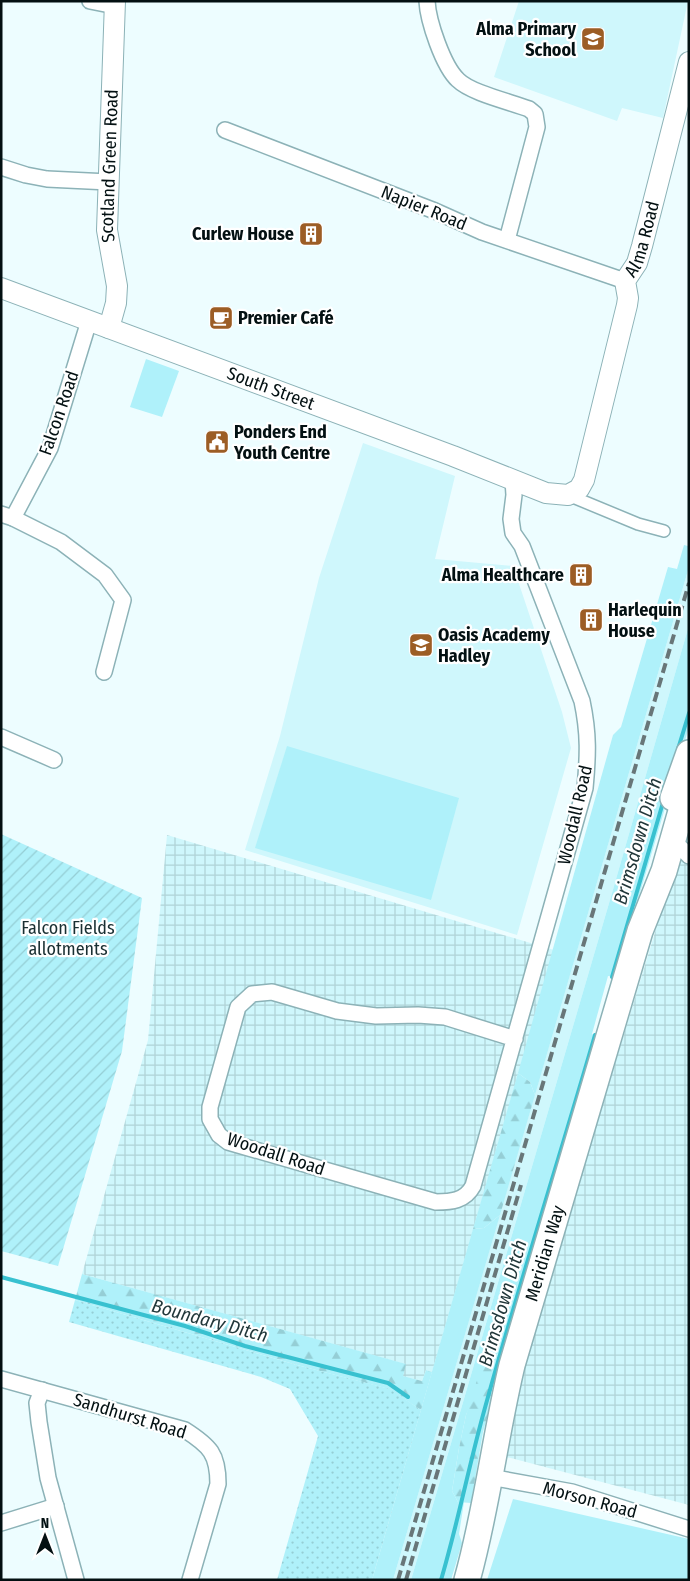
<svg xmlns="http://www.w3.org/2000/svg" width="690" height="1581" font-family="'Fira Sans Condensed',sans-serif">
<defs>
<pattern id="industrial-grid" width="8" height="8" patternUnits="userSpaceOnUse" patternTransform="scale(1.25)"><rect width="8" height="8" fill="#cff7fc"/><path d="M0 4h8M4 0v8" fill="none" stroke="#b0d3d7"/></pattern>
<pattern id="forest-firs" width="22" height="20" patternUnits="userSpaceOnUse" patternTransform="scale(1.25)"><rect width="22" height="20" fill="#aff1fa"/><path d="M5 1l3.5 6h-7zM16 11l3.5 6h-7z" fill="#95ced5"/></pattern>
<pattern id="park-dots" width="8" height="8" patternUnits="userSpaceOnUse" patternTransform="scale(1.25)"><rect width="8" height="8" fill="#aff1fa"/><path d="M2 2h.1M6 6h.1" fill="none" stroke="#95ced5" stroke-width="1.8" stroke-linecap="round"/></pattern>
<pattern id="garden-furrows" width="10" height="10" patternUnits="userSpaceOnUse" patternTransform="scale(1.25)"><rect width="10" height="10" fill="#aff1fa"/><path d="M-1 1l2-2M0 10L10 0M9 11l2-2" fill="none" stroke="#95ced5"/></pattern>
</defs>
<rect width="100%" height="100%" fill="#edfdff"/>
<g fill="#cff7fc">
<path d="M 519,1 L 688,1 L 663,118 L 622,108 L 617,121 L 494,77 Z"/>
<path d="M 363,443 L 455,476 L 435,559 L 513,566 L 562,712 L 571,748 L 517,935 L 245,850 L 280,736 L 319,578 Z"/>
<path d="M 689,567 L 689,625 L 612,893 L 411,1580 L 393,1580 Z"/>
</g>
<g fill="url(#industrial-grid)">
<path d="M 689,829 L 689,1505 L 499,1455 L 521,1374 L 673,873 Z"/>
<path d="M 167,835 L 554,950 L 432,1372 L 426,1370 L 422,1381 L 402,1376 L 405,1364 L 82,1274 L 148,1040 Z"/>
</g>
<g fill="#aff1fa">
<path d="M 146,359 L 179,371 L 162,417 L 130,407 Z"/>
<path d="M 689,543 L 689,567 L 535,1095 L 530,1082 L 518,1073 L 613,735 L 621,727 L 668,567 L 677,569 L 684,545 L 688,546 Z"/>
<path d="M 689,625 L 689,727 L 615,977 L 608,976 L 592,1034 L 598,1036 L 504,1356 L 492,1353 L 466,1415 L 459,1448 L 452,1491 L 458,1502 L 464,1502 L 459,1534 L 462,1543 L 451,1580 L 411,1580 L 612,893 Z"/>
<path d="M 287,746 L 459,798 L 431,900 L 255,848 Z"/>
<path d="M 500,1215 L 393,1580 L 372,1580 L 473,1229 L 484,1228 Z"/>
<path d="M 513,1499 L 689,1539 L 689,1580 L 487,1580 Z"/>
</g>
<g fill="url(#forest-firs)">
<path d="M 518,1073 L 530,1082 L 535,1095 L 500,1215 L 484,1228 L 473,1229 Z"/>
<path d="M 82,1274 L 406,1364 L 403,1376 L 422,1381 L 426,1370 L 432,1372 L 421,1410 L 389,1389 L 297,1365 L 75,1300 Z"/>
<path d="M 492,1353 L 504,1356 L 483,1432 L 471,1503 L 458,1502 L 452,1491 L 459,1448 L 466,1415 L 483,1361 Z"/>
</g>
<path fill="url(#park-dots)" d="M 75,1300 L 297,1365 L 390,1389 L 421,1410 L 372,1580 L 277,1580 L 318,1436 L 290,1389 L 261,1377 L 69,1322 Z"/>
<path fill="url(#garden-furrows)" d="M 1,834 L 142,898 L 122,1051 L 58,1266 L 1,1251 Z"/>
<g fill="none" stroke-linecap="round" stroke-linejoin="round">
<g stroke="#38c1d0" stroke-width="4">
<path d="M 678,749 L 689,713"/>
<path d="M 612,977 L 664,799"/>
<path d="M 1,1277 L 185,1326 L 245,1346 L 388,1383 L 408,1397"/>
<path d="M 441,1580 C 457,1526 468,1470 483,1415 C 518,1288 558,1162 595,1035"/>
</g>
<defs>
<path id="pedestrian" d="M 568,495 L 638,524 L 664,531"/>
<g id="minor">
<path d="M 90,1 L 115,6"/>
<path d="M 427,1 C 428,21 443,66 458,80 C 471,93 511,102 529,109 L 535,114 L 537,127 L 507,240"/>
<path d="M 225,130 L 435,211 L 482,232 L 625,281"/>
<path d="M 1,167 L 26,175 L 47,179 L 109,182"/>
<path d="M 513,480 L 514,495 L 511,519 L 513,533 L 522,546 L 582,701 C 589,734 588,756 585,788 L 473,1186 C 465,1201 451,1202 436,1202 L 228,1142 L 219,1135 L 210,1119 L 210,1107 L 238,1007 L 252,994 L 272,992 L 337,1011 L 376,1016 L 418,1015 L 445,1017 L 515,1039"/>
<path d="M 1,514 L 13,518 L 50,448 L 89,321"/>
<path d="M 13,518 L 61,542 L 105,575 L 123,600 L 104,672"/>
<path d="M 1,737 L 54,760"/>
<path d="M 673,840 L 689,856"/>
<path d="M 1,1379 L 185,1430 C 210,1446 218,1454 218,1484 L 190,1580"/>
<path d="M 42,1390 L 37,1403 L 39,1422 L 48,1478 L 76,1580"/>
<path d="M 490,1477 L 572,1492 L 689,1529"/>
<path d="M 1,1523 L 56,1506"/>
</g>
<g id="tertiary">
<path id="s1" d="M 1,288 L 453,456 L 546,493 L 568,495 L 579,489 L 584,480 L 627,305 L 628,298 L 625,281 L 637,263 L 642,246 L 689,62"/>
<path id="s2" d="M 109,328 L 116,303 L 117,286 L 107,230 L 115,1"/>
</g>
<g id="primary">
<path d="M 673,798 L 689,753"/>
<path id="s3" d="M 467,1580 C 487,1509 495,1436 512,1365 L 640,931 L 664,871 L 689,783"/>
</g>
</defs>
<use href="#pedestrian" stroke="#8cb2b7" stroke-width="14"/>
<use href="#minor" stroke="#8cb2b7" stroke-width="18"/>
<use href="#tertiary" stroke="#8cb2b7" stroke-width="22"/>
<use href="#primary" stroke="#8cb2b7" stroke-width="28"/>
<use href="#pedestrian" stroke="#fff" stroke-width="11"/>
<use href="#minor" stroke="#fff" stroke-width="15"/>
<use href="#tertiary" stroke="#fff" stroke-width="20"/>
<use href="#primary" stroke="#fff" stroke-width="25"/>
<g stroke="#687678" stroke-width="4" stroke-dasharray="10 5" stroke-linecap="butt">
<path d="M 398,1580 L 689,583"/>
<path d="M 406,1580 L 521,1185"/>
</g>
</g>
<defs>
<symbol id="school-square" viewBox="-11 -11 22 22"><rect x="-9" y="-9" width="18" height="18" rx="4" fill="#9c5d25" stroke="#fff"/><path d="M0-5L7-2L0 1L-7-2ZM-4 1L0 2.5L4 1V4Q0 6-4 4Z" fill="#fff"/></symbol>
<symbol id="building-square" viewBox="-11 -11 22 22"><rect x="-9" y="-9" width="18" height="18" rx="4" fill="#9c5d25" stroke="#fff"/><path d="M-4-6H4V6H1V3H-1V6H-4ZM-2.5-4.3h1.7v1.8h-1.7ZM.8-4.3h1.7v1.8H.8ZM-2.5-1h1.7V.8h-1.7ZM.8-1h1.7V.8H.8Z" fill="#fff"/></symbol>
<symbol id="cafe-square" viewBox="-11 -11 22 22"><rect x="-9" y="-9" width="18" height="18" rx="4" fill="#9c5d25" stroke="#fff"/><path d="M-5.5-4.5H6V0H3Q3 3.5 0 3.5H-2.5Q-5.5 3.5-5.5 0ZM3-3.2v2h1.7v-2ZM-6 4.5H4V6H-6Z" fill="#fff"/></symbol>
<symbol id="civic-square" viewBox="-11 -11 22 22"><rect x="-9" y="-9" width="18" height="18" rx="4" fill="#9c5d25" stroke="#fff"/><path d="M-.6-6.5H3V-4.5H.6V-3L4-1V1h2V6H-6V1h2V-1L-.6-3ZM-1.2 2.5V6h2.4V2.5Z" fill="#fff"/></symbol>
</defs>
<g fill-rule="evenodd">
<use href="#school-square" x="579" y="25" width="28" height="28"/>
<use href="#building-square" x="297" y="220" width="28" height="28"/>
<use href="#cafe-square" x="207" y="304" width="28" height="28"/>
<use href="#civic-square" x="203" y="428" width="28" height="28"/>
<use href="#building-square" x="567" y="561" width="28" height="28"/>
<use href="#building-square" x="577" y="606" width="28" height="28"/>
<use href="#school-square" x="407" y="631" width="28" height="28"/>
</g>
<g text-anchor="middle" stroke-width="4.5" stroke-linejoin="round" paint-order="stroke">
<g font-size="18" font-weight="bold" fill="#031012" stroke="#fff" text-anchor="start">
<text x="576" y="35" text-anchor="end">Alma Primary<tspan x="576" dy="21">School</tspan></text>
<text x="294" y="240" text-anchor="end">Curlew House</text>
<text x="238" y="324">Premier Café</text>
<text x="234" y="438">Ponders End<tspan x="234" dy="21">Youth Centre</tspan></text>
<text x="564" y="581" text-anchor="end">Alma Healthcare</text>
<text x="608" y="616">Harlequin<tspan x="608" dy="21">House</tspan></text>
<text x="438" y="641">Oasis Academy<tspan x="438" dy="21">Hadley</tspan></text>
</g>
<g font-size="18" fill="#031012" stroke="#fff">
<text dy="6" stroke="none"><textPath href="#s2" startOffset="164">Scotland Green Road</textPath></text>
<text transform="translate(424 208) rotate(22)" y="6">Napier Road</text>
<text dy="6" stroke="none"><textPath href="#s1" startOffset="878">Alma Road</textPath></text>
<text dy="6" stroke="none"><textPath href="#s1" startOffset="288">South Street</textPath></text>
<text transform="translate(59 413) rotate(-71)" y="6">Falcon Road</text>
<text transform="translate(575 815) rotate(-77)" y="6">Woodall Road</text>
<text transform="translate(276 1154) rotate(18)" y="6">Woodall Road</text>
<text dy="6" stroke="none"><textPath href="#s3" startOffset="336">Meridian Way</textPath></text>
<text transform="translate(130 1416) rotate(17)" y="6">Sandhurst Road</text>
<text transform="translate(590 1500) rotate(15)" y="6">Morson Road</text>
</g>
<g font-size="18" fill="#192f32" stroke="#fff">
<text x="68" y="934">Falcon Fields<tspan x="68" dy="21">allotments</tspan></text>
</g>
<g font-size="19" font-style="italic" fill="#22383b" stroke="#fff">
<text transform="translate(637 841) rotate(-74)" y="7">Brimsdown Ditch</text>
<text transform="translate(502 1303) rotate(-74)" y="7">Brimsdown Ditch</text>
<text transform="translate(210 1320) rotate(15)" y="7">Boundary Ditch</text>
</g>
</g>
<rect width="690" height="1581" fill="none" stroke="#031012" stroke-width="5"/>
<g transform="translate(45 1536)" stroke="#ffffff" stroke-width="4" paint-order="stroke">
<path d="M0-4L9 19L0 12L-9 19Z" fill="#031012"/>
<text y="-8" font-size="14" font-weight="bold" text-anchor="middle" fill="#031012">N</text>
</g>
</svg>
